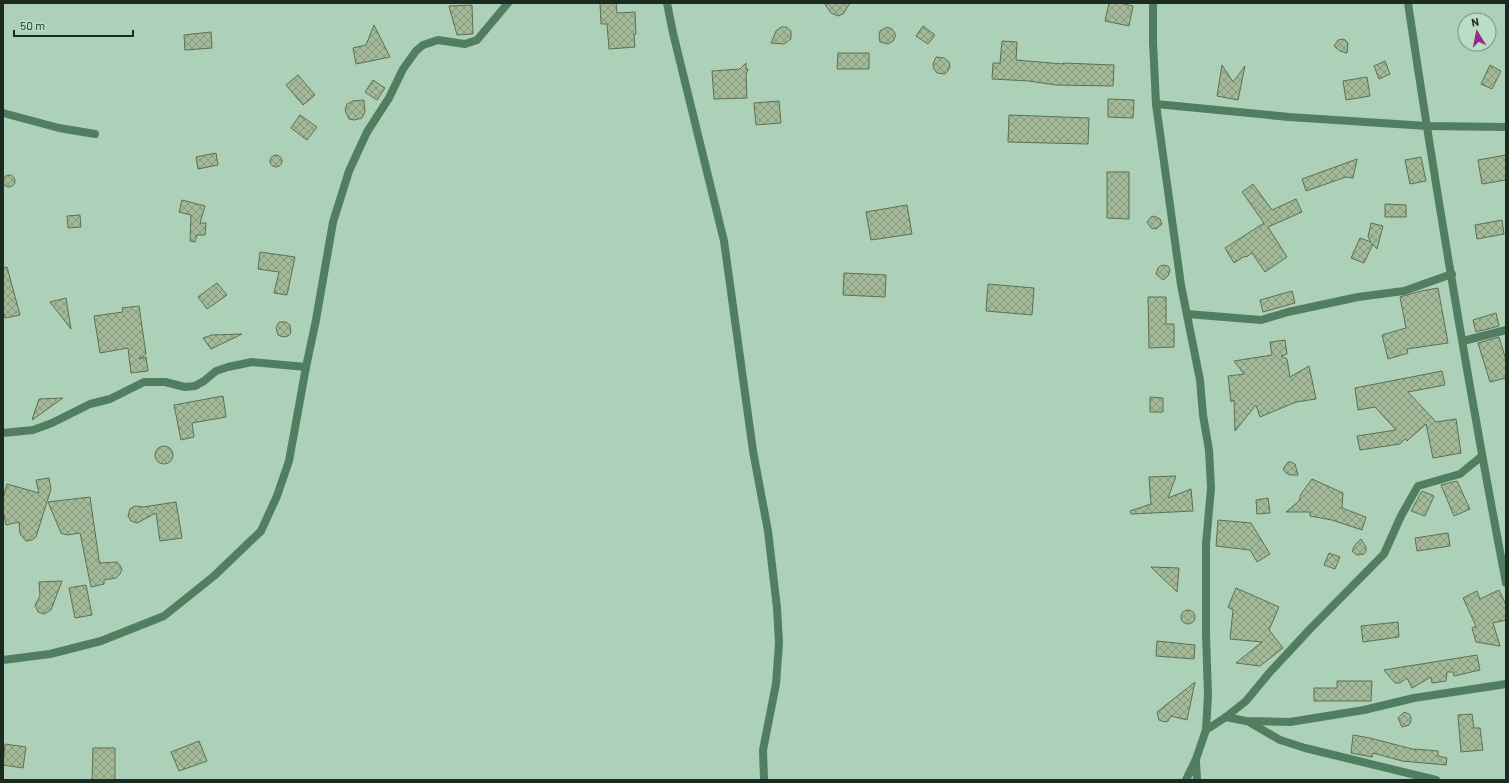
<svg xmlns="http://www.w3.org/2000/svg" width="1509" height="783" font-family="Barlow,sans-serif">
<defs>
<pattern id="building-cross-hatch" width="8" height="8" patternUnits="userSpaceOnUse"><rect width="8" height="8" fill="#a3b998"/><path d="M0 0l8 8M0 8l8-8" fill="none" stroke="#84977c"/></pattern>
</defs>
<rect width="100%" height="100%" fill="#acd1b8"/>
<g fill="url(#building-cross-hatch)" stroke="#5c7051">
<path d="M 600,3 L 616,3 L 617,13 L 635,12 L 636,34 L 634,34 L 635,47 L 609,49 L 607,24 L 601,24 Z"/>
<path d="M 824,3 L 850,3 L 843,14 L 838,16 L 831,13 Z"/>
<path d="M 1109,3 L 1120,3 L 1133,6 L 1129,26 L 1105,21 Z"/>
<path d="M 472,5 L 473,34 L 457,35 L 449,6 Z"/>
<path d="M 374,25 L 390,57 L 356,64 L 353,48 L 366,45 Z"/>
<path d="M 923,26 L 935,35 L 928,44 L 916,36 Z"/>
<path d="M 781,27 L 786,27 L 791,31 L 791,39 L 784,44 L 771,43 L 776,31 Z"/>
<path d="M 887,27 L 892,29 L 896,35 L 893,41 L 888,44 L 880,42 L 879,36 L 880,31 Z"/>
<path d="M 211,32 L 212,48 L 185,50 L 184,35 Z"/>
<path d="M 1344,39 L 1348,43 L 1347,53 L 1340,51 L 1334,46 L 1338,40 Z"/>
<path d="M 1002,41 L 1017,42 L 1016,60 L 1063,64 L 1063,63 L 1114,65 L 1113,86 L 1056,85 L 1029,81 L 992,79 L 993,63 L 1000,63 Z"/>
<path d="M 838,53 L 869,53 L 869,69 L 837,69 Z"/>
<path d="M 936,57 L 944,58 L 949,62 L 950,67 L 947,72 L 945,74 L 937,73 L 934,69 L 933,64 Z"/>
<path d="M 1385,61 L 1390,74 L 1379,79 L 1374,66 Z"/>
<path d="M 746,63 L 746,69 L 748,69 L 746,75 L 747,98 L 714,99 L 712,71 L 740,69 Z"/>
<path d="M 1222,65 L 1233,82 L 1245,66 L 1238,100 L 1217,96 Z"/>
<path d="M 1490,65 L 1501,71 L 1492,89 L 1481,84 Z"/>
<path d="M 298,75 L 315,95 L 303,105 L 286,85 Z"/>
<path d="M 1367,77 L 1370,96 L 1346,100 L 1343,81 Z"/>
<path d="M 373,80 L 385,88 L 377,100 L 365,92 Z"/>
<path d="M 1108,99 L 1134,100 L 1133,118 L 1108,117 Z"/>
<path d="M 364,100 L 365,112 L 362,118 L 355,120 L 349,119 L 345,110 L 347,104 L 353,101 Z"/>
<path d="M 779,101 L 781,123 L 756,125 L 754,103 Z"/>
<path d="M 300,115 L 317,127 L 307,140 L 291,128 Z"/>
<path d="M 1009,115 L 1089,118 L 1088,144 L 1008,142 Z"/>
<path d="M 216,153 L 218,165 L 198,169 L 196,157 Z"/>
<circle cx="276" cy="161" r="6"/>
<path d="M 1506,155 L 1506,180 L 1482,184 L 1478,160 Z"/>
<path d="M 1421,157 L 1426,181 L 1410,184 L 1405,160 Z"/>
<path d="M 1357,159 L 1353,178 L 1346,177 L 1306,191 L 1302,179 Z"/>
<path d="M 1107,172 L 1129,172 L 1129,219 L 1107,218 Z"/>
<circle cx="9" cy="181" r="6"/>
<path d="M 1253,184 L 1272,210 L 1296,199 L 1302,212 L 1268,227 L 1287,257 L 1265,272 L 1252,253 L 1246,257 L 1245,256 L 1234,263 L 1225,248 L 1264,223 L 1242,192 Z"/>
<path d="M 182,200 L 205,206 L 200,223 L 206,223 L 205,235 L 197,235 L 195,242 L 190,241 L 191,215 L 179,212 Z"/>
<path d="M 1385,204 L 1406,205 L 1406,217 L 1385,217 Z"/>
<path d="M 907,205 L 912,234 L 871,240 L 866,212 Z"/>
<path d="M 80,215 L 81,227 L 68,228 L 67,216 Z"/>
<path d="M 1154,216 L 1160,219 L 1162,224 L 1156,229 L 1151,228 L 1147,222 L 1151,217 Z"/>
<path d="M 1502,220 L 1504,234 L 1477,239 L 1475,225 Z"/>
<path d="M 1371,223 L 1383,226 L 1377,249 L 1373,244 L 1364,263 L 1351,258 L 1360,238 L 1371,242 L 1368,237 Z"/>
<path d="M 260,252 L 295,257 L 287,295 L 274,293 L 279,272 L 258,269 Z"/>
<path d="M 1162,265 L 1168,266 L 1170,270 L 1168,276 L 1163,280 L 1156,274 L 1158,268 Z"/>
<path d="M 7,267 L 20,315 L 5,318 L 3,310 L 3,268 Z"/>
<path d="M 844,273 L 886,275 L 885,297 L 843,295 Z"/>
<path d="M 217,283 L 227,295 L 207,309 L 198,297 Z"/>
<path d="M 988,284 L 1034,288 L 1032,315 L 986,311 Z"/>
<path d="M 1438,288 L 1448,343 L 1407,349 L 1408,353 L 1388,359 L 1382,335 L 1406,328 L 1400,297 L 1421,291 Z"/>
<path d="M 1292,291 L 1295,303 L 1263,312 L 1260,300 Z"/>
<path d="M 1148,297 L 1166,297 L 1166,324 L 1174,324 L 1174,347 L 1149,348 Z"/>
<path d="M 66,298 L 71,329 L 50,302 Z"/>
<path d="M 139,306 L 146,354 L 139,359 L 146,357 L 148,371 L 131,373 L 128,348 L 100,353 L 94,316 L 123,312 L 122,308 Z"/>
<path d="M 1496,313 L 1499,326 L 1476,332 L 1473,320 Z"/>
<path d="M 279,322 L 286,322 L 290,325 L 291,333 L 288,336 L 283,337 L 278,335 L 276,328 Z"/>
<path d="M 242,334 L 211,349 L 203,338 L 212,335 Z"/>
<path d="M 1499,337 L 1506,360 L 1506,378 L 1490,382 L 1478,343 Z"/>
<path d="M 1285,340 L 1287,354 L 1281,356 L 1287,359 L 1290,377 L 1309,366 L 1316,399 L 1296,402 L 1260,417 L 1256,405 L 1235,431 L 1234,400 L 1231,402 L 1228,376 L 1244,374 L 1234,361 L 1272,355 L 1270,342 Z"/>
<path d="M 1442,371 L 1445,385 L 1408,392 L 1436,422 L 1456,419 L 1461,453 L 1433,458 L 1426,424 L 1407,441 L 1405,439 L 1400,444 L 1360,450 L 1357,436 L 1396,430 L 1375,407 L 1358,410 L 1355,388 Z"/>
<path d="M 223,396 L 226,417 L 192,423 L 194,437 L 181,440 L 174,405 Z"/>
<path d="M 1150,397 L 1163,398 L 1163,412 L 1150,412 Z"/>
<path d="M 63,398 L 32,420 L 39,399 Z"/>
<circle cx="164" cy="455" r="9"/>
<path d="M 1288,462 L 1291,462 L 1295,464 L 1298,475 L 1290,475 L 1286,473 L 1283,469 Z"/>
<path d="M 1176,476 L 1168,498 L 1191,489 L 1193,511 L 1131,514 L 1130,511 L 1151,504 L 1149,477 Z"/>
<path d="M 49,478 L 51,489 L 36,537 L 32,540 L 26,541 L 20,534 L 19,522 L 6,525 L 3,511 L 3,498 L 7,484 L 39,493 L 36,480 Z"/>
<path d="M 1312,479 L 1343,493 L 1342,508 L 1366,517 L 1362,530 L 1332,520 L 1310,516 L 1310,512 L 1286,512 L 1299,501 L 1301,494 Z"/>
<path d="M 1457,481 L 1470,509 L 1454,516 L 1441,485 Z"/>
<path d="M 1422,491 L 1434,496 L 1425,516 L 1411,511 Z"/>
<path d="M 90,497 L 99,560 L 100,563 L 117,562 L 119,564 L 122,569 L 120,574 L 116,578 L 104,580 L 104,584 L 91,587 L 80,533 L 67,535 L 61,533 L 48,502 Z"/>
<path d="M 1268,498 L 1270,513 L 1257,514 L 1256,500 Z"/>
<path d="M 176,502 L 182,538 L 160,541 L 156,513 L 137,523 L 131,521 L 128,516 L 130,509 L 135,506 L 143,507 Z"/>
<path d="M 1218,520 L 1251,523 L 1270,554 L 1257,562 L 1250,550 L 1216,546 Z"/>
<path d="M 1448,533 L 1450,546 L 1417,551 L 1415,538 Z"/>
<path d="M 1361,539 L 1366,547 L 1366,551 L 1364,554 L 1357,555 L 1352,551 L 1355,545 Z"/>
<path d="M 1329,553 L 1340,557 L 1335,569 L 1324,565 Z"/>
<path d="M 1151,567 L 1179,568 L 1177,592 Z"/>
<path d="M 62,581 L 51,610 L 44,614 L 38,612 L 35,605 L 40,596 L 39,582 Z"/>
<path d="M 86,585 L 92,615 L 75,618 L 69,588 Z"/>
<path d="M 1236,588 L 1279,607 L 1269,630 L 1283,648 L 1260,666 L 1236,663 L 1262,642 L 1230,639 L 1233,610 L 1228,607 Z"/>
<path d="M 1499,590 L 1506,605 L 1506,620 L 1493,623 L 1500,646 L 1476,642 L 1472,628 L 1476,626 L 1463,598 L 1477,591 L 1480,599 Z"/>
<circle cx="1188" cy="617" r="7"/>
<path d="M 1398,622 L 1399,637 L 1363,642 L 1361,626 Z"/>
<path d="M 1157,641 L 1195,645 L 1194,659 L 1156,656 Z"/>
<path d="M 1477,655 L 1480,670 L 1454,676 L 1453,672 L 1447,672 L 1446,681 L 1432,683 L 1431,677 L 1412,688 L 1407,678 L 1400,683 L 1395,683 L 1384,670 Z"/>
<path d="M 1337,681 L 1372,681 L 1371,701 L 1314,701 L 1314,688 L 1337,688 Z"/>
<path d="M 1195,682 L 1187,720 L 1171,716 L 1168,721 L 1165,722 L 1159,720 L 1157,712 Z"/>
<path d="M 1404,712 L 1409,714 L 1411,717 L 1411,721 L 1409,725 L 1402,727 L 1398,718 Z"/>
<path d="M 1472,714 L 1474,728 L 1480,728 L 1483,750 L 1461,752 L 1458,715 Z"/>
<path d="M 1353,735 L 1370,738 L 1416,750 L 1415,749 L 1438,751 L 1438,756 L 1447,758 L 1446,765 L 1402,761 L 1373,753 L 1372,757 L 1351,753 Z"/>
<path d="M 199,741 L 207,761 L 179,771 L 171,752 Z"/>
<path d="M 5,744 L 26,747 L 23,768 L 3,765 Z"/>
<path d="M 93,748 L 115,748 L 115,780 L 92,780 Z"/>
</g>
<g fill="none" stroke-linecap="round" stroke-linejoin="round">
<g stroke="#517d61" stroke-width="8">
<path d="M 667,3 L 673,33 L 724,241 L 753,451 L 768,531 L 777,608 L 779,643 L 776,684 L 763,750 L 764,780"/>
<path d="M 1153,3 L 1153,42 L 1156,104 L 1181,285 L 1200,380 L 1203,415 L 1209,450 L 1211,488 L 1206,544 L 1206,634 L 1208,695 L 1206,730 L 1196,759 L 1186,780"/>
<path d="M 1408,3 C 1437,197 1469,390 1506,583"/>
<path d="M 1156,104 L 1289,117 L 1427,126 L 1506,127"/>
<path d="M 3,113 L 59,128 L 95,134"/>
<path d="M 1187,314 L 1261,320 L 1288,312 L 1358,297 L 1404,291 L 1452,274"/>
<path d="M 1463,341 L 1506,330"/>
<path d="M 3,433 L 33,430 L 52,423 L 90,404 L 110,399 L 144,382 L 165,382 L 185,387 L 195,386 L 204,381 L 216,371 L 228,367 L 252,362 L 306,367"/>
<path d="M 3,660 L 50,654 L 101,641 L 164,616 L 214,576 L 261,531 L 277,496 L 289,461 L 306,367 L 316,320 L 333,222 L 349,171 L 367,132 L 389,98 L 403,69 L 416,51 L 423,45 L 438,40 L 465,44 L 477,40 L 508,3"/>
<path d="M 1226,717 L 1246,721 L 1290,722 L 1364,710 L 1414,698 L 1506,684"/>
<path d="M 1249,722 L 1280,740 L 1305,748 L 1436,780"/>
<path d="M 1206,730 L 1226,717 L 1246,701 L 1270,672 L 1310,629 L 1384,554 L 1401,516 L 1418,486 L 1460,474 L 1482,456"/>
<path d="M 1196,762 L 1197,780"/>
</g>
</g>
<rect width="1509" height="783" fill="none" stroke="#1c2a21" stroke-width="8"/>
<g transform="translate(1477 32) rotate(350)"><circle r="19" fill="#b9dec5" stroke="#7a9683"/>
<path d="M0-3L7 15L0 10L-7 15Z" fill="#992887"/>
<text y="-6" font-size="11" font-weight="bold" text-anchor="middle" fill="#1c2a21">N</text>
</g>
<path d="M14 30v6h119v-6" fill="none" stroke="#1c2a21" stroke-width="2"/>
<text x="20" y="30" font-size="12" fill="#1c2a21" stroke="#b9dec5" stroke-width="3" paint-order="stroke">50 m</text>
</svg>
